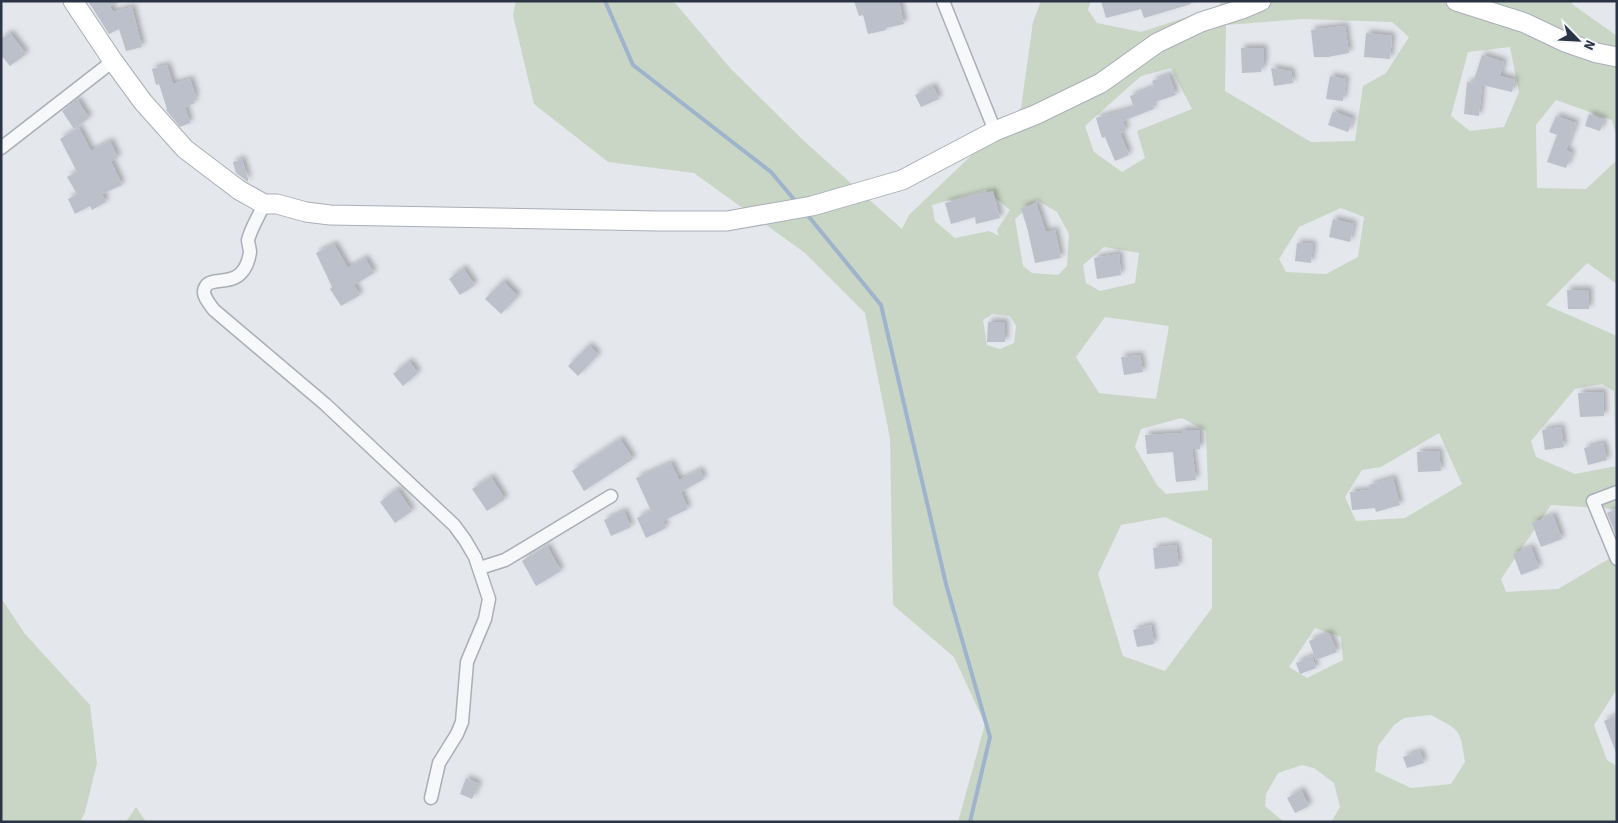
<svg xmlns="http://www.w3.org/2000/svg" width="1618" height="823" font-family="'Source Sans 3',sans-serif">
<defs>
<filter id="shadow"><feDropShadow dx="3.5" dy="-3.5" stdDeviation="2.5" flood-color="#0004"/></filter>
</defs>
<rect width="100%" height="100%" fill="#e4e7ec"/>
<g fill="#c9d6c5" fill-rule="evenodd">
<path d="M 516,1 L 670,1 L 676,4 L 731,69 L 804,141 L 902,229 L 909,215 L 1021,108 L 1033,22 L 1041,1 L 1091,1 L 1088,10 L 1097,23 L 1141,32 L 1218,7 L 1222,1 L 1572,1 L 1572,4 L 1617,36 L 1617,138 L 1612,120 L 1556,100 L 1536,125 L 1537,188 L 1586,189 L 1617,160 L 1617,284 L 1587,263 L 1546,305 L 1617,336 L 1617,452 L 1615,447 L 1614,391 L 1602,384 L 1575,389 L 1531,441 L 1536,457 L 1575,474 L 1617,466 L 1617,509 L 1551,505 L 1501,579 L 1506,592 L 1558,589 L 1617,554 L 1617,689 L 1594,725 L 1607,760 L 1617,766 L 1617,822 L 1331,822 L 1340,807 L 1334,783 L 1314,768 L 1302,765 L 1278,773 L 1266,794 L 1265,806 L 1284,822 L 958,822 L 985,724 L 954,657 L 893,605 L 890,438 L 865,313 L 805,253 L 694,173 L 608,162 L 534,104 L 513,15 ZM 1304,19 L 1392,22 L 1409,37 L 1386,73 L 1363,86 L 1355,141 L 1311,142 L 1225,91 L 1226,25 ZM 1510,47 L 1519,92 L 1504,127 L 1470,131 L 1451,116 L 1468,52 ZM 1171,68 L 1192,109 L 1137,131 L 1145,158 L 1122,172 L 1094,152 L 1085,126 L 1141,76 ZM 986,190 L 1010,210 L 997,230 L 999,236 L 989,231 L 955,238 L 935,221 L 932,205 ZM 1037,200 L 1057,212 L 1069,234 L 1067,266 L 1058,275 L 1032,273 L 1023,266 L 1015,219 ZM 1341,208 L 1364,217 L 1358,257 L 1326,274 L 1286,272 L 1279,259 L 1299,227 ZM 1104,247 L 1139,253 L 1135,283 L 1100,291 L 1086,283 L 1083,265 ZM 992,314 L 1010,316 L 1016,326 L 1014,343 L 1000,349 L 987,345 L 983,320 ZM 1105,317 L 1169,326 L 1156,399 L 1099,393 L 1076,357 ZM 1182,418 L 1206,431 L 1208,490 L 1166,494 L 1157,485 L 1135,447 L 1141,429 ZM 1439,433 L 1462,484 L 1405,518 L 1356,521 L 1345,497 L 1362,470 L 1381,467 ZM 1165,517 L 1212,539 L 1212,608 L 1165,671 L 1123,656 L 1098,574 L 1121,525 ZM 1315,628 L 1341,637 L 1343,660 L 1307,678 L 1289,667 ZM 1431,715 C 1461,731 1460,729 1465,762 L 1451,784 L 1411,788 L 1375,771 L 1378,746 L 1394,725 L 1404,718 Z"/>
<path d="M 1,598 L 25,634 L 90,705 L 97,763 L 85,812 L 80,822 L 1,822 Z"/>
<path d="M 136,807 L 146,822 L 126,822 Z"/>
</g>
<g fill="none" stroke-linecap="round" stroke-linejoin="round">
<g stroke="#9fb4cc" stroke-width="4">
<path d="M 605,1 L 633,65 L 771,172 L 797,203"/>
<path d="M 805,212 L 881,305 L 946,584 L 990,737 L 970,822"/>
</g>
</g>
<g fill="#bbc0ca" filter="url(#shadow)">
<path d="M 88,1 L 121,1 L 110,6 L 113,12 L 132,7 L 142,47 L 126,51 L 119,29 L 109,34 Z"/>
<path d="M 854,1 L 899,1 L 904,24 L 886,28 L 886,30 L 868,34 L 863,15 L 859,16 Z"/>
<path d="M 1101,1 L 1190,1 L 1191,4 L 1144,18 L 1141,9 L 1106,18 Z"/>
<path d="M 1345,26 L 1349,53 L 1328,57 L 1314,57 L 1311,30 Z"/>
<path d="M 10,33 L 26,54 L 10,66 L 1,55 L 1,39 Z"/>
<path d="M 1366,33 L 1392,36 L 1390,59 L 1364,57 Z"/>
<path d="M 1241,48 L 1264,48 L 1264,67 L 1261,68 L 1261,72 L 1242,73 Z"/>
<path d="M 1482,55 L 1504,62 L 1500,76 L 1515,80 L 1512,92 L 1482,85 L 1479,116 L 1464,114 L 1467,82 L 1473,83 Z"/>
<path d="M 167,65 L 173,84 L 190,79 L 196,97 L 193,98 L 195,103 L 185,107 L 190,123 L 180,127 L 166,110 L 167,109 L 159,84 L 156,85 L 152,69 Z"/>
<path d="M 1271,68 L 1291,71 L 1293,83 L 1274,86 Z"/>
<path d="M 1169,75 L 1176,95 L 1152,103 L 1154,109 L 1123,121 L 1126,131 L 1120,133 L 1129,155 L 1115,161 L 1105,137 L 1102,138 L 1096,118 L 1134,108 L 1130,96 L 1154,87 L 1152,81 Z"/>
<path d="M 1330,76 L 1346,79 L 1343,101 L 1326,99 Z"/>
<path d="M 933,86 L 939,99 L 921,107 L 915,95 Z"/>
<path d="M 77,99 L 89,118 L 74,129 L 62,111 Z"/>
<path d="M 1333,111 L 1353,119 L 1348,132 L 1328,125 Z"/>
<path d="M 1589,114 L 1604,120 L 1600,131 L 1585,126 Z"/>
<path d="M 1556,116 L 1576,123 L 1566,150 L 1572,153 L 1566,168 L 1547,162 L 1557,135 L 1549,132 Z"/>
<path d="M 79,128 L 91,151 L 110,141 L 118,158 L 111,161 L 122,185 L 102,194 L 106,202 L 92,210 L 90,206 L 75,214 L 68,199 L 77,194 L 67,177 L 77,172 L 60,139 Z"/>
<path d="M 242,159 L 248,179 L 248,182 L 236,173 L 233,162 Z"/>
<path d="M 993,191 L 1000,218 L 976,224 L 975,217 L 951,224 L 945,203 Z"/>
<path d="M 1036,203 L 1046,232 L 1055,230 L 1061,258 L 1035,263 L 1028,231 L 1021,208 Z"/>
<path d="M 1333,219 L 1354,224 L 1350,242 L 1329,237 Z"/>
<path d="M 1297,243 L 1313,244 L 1311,263 L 1295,261 Z"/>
<path d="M 334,244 L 348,268 L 365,258 L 374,273 L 354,285 L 360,295 L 341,306 L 330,289 L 332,287 L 316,253 Z"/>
<path d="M 1119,254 L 1121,275 L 1097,279 L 1094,258 Z"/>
<path d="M 463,268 L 475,285 L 460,295 L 449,279 Z"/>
<path d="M 503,281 L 518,296 L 501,314 L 485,299 Z"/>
<path d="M 1567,290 L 1589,290 L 1589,309 L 1568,309 Z"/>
<path d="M 988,322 L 1005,322 L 1005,342 L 987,342 Z"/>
<path d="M 589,345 L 598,355 L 578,376 L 568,366 Z"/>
<path d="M 1140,355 L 1143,372 L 1124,375 L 1121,357 Z"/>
<path d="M 409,361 L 418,373 L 403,386 L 393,374 Z"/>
<path d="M 1603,392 L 1604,416 L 1580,417 L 1578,393 Z"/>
<path d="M 1561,427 L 1564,447 L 1545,450 L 1542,430 Z"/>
<path d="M 1181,430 L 1200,430 L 1200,449 L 1192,449 L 1196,480 L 1176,482 L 1173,452 L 1147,454 L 1145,435 L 1181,433 Z"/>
<path d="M 620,439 L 633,459 L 584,491 L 572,471 Z"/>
<path d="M 1603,443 L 1607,460 L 1588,465 L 1584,448 Z"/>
<path d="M 1439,451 L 1441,471 L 1418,472 L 1417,452 Z"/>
<path d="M 671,463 L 679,480 L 700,470 L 704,479 L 681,492 L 688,509 L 663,521 L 666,528 L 646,538 L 637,518 L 651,511 L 636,478 Z"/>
<path d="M 491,477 L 505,499 L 487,511 L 472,489 Z"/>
<path d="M 1393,478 L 1400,505 L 1376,512 L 1375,508 L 1352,510 L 1350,492 L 1370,490 L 1369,485 Z"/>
<path d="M 397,489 L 412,511 L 395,523 L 380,502 Z"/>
<path d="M 1617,509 L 1617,537 L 1607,513 Z"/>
<path d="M 624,511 L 631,527 L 611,536 L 604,520 Z"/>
<path d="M 1553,515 L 1562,539 L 1541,547 L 1532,523 Z"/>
<path d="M 1176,545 L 1179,566 L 1155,569 L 1153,548 Z"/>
<path d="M 547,546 L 561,571 L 536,586 L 522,561 Z"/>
<path d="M 1531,547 L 1539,568 L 1521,575 L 1513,554 Z"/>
<path d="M 1151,625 L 1154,644 L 1137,647 L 1133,630 Z"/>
<path d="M 1329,633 L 1337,652 L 1316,660 L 1309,641 Z"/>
<path d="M 1312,656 L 1316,668 L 1300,674 L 1296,663 Z"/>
<path d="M 1617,715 L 1617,753 L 1616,753 L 1604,721 Z"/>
<path d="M 1420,751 L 1424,763 L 1407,768 L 1403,757 Z"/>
<path d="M 466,778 L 479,784 L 472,799 L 460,794 Z"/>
<path d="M 1301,790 L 1309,806 L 1295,813 L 1287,798 Z"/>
</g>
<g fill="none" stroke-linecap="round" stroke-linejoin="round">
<defs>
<g id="street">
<path d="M 943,1 L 995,131"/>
<path d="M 1,148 L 113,61"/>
<path d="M 264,204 C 259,216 251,228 248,240 C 248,244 250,248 250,252 C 249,259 246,268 241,273 C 232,284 211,278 206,286 C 200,294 209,303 214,310 L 325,404 L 454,525 L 465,540 L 475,557 L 489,599 L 485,619 L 467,662 L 462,722 L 457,734 L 439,763 L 431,798"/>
<path d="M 1617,492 L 1593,501 L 1617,559"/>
<path d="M 480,568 L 505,560 L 611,496"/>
</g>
<g id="secondary">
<path d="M 73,1 L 113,61 L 143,102 L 185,149 L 239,190 L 264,204 L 277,204 L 306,212 L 330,215 L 658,221 L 727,221 L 812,206 L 902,180 L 995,131 L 1035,115 L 1101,83 L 1157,43 L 1201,22 L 1242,9 L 1261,1"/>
<path d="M 1456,1 L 1525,23 L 1565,42 L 1597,53 L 1617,57"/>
</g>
</defs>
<use href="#street" stroke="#a9aeb7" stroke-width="15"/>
<use href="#secondary" stroke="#a9aeb7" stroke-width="21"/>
<use href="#street" stroke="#f7f8fa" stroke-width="12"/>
<use href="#secondary" stroke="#fff" stroke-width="19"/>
</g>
<rect width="1618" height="823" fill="none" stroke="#2b3445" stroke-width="5"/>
<g transform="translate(1578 40) rotate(114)" stroke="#f4f6f9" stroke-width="4" paint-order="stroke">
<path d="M0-4L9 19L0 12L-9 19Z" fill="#2b3445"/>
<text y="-8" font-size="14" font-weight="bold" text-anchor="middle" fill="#2b3445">N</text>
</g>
</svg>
